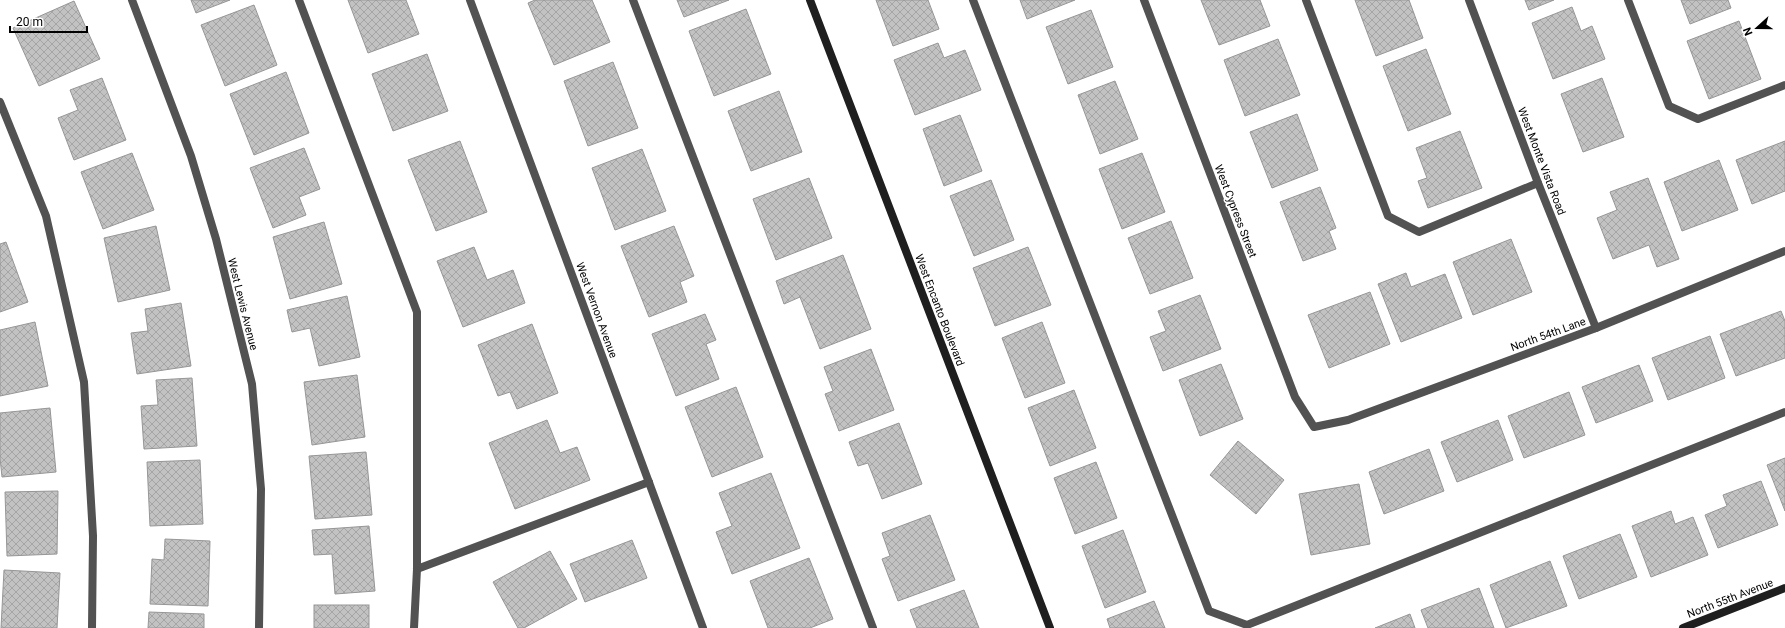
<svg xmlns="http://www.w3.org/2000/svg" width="1785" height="628" font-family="Roboto,sans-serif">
<defs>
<pattern id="building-cross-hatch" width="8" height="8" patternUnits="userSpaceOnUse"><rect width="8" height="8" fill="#c2c2c2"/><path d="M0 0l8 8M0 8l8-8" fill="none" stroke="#a5a5a5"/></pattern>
</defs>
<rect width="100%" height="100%" fill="#fff"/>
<g fill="url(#building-cross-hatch)" stroke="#969696">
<path d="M 191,0 L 230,0 L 196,13 Z"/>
<path d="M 348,0 L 406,0 L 419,34 L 368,53 Z"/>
<path d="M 535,0 L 592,0 L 610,42 L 554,65 L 528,3 Z"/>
<path d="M 677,0 L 729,0 L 684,17 Z"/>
<path d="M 876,0 L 928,0 L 939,29 L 893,46 Z"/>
<path d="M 1020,0 L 1075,0 L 1027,19 Z"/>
<path d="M 1201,0 L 1260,0 L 1270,26 L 1219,45 Z"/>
<path d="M 1355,0 L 1409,0 L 1423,38 L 1376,56 Z"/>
<path d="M 1525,0 L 1554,0 L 1529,10 Z"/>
<path d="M 1681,0 L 1728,0 L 1731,8 L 1690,24 Z"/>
<path d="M 74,1 L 100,59 L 39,86 L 13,28 Z"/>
<path d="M 254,5 L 277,65 L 225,86 L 201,25 Z"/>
<path d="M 1572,7 L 1581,31 L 1592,26 L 1605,59 L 1553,79 L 1532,23 Z"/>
<path d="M 746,9 L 771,74 L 714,96 L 689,31 Z"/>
<path d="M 1091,10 L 1113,67 L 1068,84 L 1046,27 Z"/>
<path d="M 1739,21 L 1761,79 L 1709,99 L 1687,41 Z"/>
<path d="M 1278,39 L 1300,95 L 1245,116 L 1224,60 Z"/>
<path d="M 938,43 L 944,58 L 965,50 L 981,90 L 915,115 L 894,60 Z"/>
<path d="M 1426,49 L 1451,114 L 1408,131 L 1383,66 Z"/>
<path d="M 427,54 L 448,111 L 393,131 L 372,74 Z"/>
<path d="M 613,62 L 638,128 L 588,146 L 564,81 Z"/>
<path d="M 286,72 L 309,133 L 254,155 L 230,94 Z"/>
<path d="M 102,78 L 126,140 L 74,160 L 58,118 L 78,110 L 70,90 Z"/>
<path d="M 1602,78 L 1624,137 L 1583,152 L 1561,94 Z"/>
<path d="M 1115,81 L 1138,139 L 1100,154 L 1078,95 Z"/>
<path d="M 779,91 L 802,152 L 751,171 L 728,111 Z"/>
<path d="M 1297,114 L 1318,170 L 1272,188 L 1250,132 Z"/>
<path d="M 960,115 L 982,171 L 944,186 L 923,129 Z"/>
<path d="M 1460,131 L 1482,188 L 1428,208 L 1418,181 L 1427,178 L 1416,148 Z"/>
<path d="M 460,141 L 487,212 L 436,231 L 408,160 Z"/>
<path d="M 1785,141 L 1785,191 L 1752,204 L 1736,160 Z"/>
<path d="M 304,148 L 320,189 L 299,197 L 306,215 L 273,228 L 250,168 Z"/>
<path d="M 642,149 L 666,211 L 615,230 L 592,168 Z"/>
<path d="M 132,153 L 154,210 L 103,229 L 81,172 Z"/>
<path d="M 1142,153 L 1165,212 L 1122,229 L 1099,169 Z"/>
<path d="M 1719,160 L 1738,210 L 1682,231 L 1664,182 Z"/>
<path d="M 809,178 L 832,238 L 776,260 L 753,199 Z"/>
<path d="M 1648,178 L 1679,259 L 1657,267 L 1649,245 L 1613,259 L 1597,218 L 1617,210 L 1610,192 Z"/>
<path d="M 991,180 L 1014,240 L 974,256 L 950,196 Z"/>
<path d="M 1320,187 L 1336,228 L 1329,231 L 1336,249 L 1303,261 L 1280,202 Z"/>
<path d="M 1171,221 L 1193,278 L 1150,294 L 1128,238 Z"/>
<path d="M 324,222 L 342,284 L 290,299 L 273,237 Z"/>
<path d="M 156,226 L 170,290 L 118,302 L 104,238 Z"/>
<path d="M 674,226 L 694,276 L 680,282 L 687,302 L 649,317 L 621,246 Z"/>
<path d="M 1511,239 L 1532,292 L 1473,315 L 1453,262 Z"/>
<path d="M 6,242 L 28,302 L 0,312 L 0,244 Z"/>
<path d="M 474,247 L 487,280 L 513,270 L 525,303 L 463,327 L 437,261 Z"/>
<path d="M 1028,247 L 1051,305 L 995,326 L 973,268 Z"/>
<path d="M 843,255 L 871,329 L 820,349 L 800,297 L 784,304 L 776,281 Z"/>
<path d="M 1406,273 L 1411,287 L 1445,274 L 1462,318 L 1401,342 L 1378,284 Z"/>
<path d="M 1370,292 L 1390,344 L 1329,368 L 1308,315 Z"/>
<path d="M 1200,295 L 1221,349 L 1163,371 L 1150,337 L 1166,331 L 1158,311 Z"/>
<path d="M 347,296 L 360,357 L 319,366 L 310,328 L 292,332 L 287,310 Z"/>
<path d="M 181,303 L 191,366 L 137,374 L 131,333 L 148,331 L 145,309 Z"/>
<path d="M 1781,311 L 1785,321 L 1785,358 L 1736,376 L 1720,334 Z"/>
<path d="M 705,314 L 716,340 L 706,344 L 719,379 L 676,396 L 652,334 Z"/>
<path d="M 35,322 L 48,386 L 0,396 L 0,330 Z"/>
<path d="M 1042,322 L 1065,383 L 1025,398 L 1002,338 Z"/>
<path d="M 532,324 L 558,393 L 517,409 L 510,392 L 498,396 L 478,345 Z"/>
<path d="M 1710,336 L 1725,378 L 1668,400 L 1652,358 Z"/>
<path d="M 871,349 L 894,410 L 839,431 L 825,394 L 833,391 L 824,367 Z"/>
<path d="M 1221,364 L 1243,419 L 1200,436 L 1179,380 Z"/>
<path d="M 1639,365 L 1653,401 L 1596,423 L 1582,387 Z"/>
<path d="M 357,375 L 365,437 L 312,445 L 304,382 Z"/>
<path d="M 192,378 L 197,446 L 144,449 L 141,406 L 158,405 L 156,380 Z"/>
<path d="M 736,387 L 763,457 L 712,477 L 685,407 Z"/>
<path d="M 1074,390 L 1096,448 L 1050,466 L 1028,408 Z"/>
<path d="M 1569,392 L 1585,435 L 1524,458 L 1508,416 Z"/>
<path d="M 50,408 L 56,472 L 2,477 L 0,458 L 0,413 Z"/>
<path d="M 547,420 L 560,453 L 577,447 L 590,480 L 515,509 L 489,443 Z"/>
<path d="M 1498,420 L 1513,460 L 1457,482 L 1441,442 Z"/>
<path d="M 899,423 L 922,484 L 882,499 L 868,463 L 858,466 L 849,442 Z"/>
<path d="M 1238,441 L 1284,480 L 1256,514 L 1210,475 Z"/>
<path d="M 1429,449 L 1444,491 L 1384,514 L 1369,472 Z"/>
<path d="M 366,452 L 372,515 L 315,519 L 309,456 Z"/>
<path d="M 1785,458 L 1785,511 L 1767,465 Z"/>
<path d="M 200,460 L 203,524 L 150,526 L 147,462 Z"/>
<path d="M 1096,462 L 1117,518 L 1075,534 L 1054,478 Z"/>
<path d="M 771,473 L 800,548 L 732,574 L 716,532 L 732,526 L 719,493 Z"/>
<path d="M 1761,481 L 1778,525 L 1718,548 L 1705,515 L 1727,506 L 1723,495 Z"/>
<path d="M 1359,484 L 1370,544 L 1311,555 L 1299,494 Z"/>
<path d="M 58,491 L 57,554 L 7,556 L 5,492 Z"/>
<path d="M 1671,511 L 1675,524 L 1693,517 L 1708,555 L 1651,577 L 1632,526 Z"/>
<path d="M 930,515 L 955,580 L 898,601 L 882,559 L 890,556 L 882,533 Z"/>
<path d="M 369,526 L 375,591 L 335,594 L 332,554 L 314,555 L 312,530 Z"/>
<path d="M 1123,530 L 1146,592 L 1105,608 L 1082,546 Z"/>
<path d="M 1620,534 L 1637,577 L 1579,599 L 1563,556 Z"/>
<path d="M 165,539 L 210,541 L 208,606 L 150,604 L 152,559 L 164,560 Z"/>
<path d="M 632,540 L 647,578 L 585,602 L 570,564 Z"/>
<path d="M 550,551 L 577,599 L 524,628 L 518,628 L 493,582 Z"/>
<path d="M 809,558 L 833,619 L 810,628 L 768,628 L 750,581 Z"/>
<path d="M 1550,561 L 1567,606 L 1506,628 L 1490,585 Z"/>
<path d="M 4,570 L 60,573 L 57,628 L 1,628 Z"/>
<path d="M 1479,588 L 1494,628 L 1428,628 L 1421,610 Z"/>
<path d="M 964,590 L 979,628 L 917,628 L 910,610 Z"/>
<path d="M 1154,601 L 1165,628 L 1110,628 L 1107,619 Z"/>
<rect x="314" y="605" width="55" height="23"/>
<path d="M 149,612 L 204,614 L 204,628 L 148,628 Z"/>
<path d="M 1410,614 L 1415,628 L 1375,628 Z"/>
</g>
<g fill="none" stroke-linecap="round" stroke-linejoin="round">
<g stroke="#525252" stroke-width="8">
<path d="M 299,0 L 417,312 L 417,569 L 414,628"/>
<path d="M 633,0 L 873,628"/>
<path d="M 973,0 L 1209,611 L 1247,625 L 1785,412"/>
<path d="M 1306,0 L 1388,216 L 1419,232 L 1538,183"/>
<path d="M 1628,0 L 1669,106 L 1698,119 L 1785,85"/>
<path d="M 0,102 L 46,216 L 84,382 L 93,536 L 92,628"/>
<path d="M 417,569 L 649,482"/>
</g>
<g stroke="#525252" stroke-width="8">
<path d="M 132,0 L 191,156 L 216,239 L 252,384 L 261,489 L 259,628"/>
<path d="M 470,0 L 703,628"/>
<path d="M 1144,0 L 1295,397 L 1314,427 L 1348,420 L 1596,328 L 1785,251"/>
<path d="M 1469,0 L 1538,183 L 1596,328"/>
</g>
<g stroke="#1f1f1f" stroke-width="8">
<path d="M 810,0 L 1050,628"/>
<path d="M 1683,628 L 1785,588"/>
</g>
</g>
<g text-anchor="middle" stroke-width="3" stroke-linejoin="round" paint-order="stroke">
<g font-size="11" fill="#000" stroke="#fff">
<text transform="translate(1542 161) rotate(69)" y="4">West Monte Vista Road</text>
<text transform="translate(1236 211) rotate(69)" y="4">West Cypress Street</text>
<text transform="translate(243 304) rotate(76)" y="4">West Lewis Avenue</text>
<text transform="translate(597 310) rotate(70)" y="4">West Vernon Avenue</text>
<text transform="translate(940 310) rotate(69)" y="4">West Encanto Boulevard</text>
<text transform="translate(1548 334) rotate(-20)" y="4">North 54th Lane</text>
<text transform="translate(1730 598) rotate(-21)" y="4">North 55th Avenue</text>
</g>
</g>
<g transform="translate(1757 28) rotate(249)" stroke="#ffffff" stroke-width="3" paint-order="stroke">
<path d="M0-3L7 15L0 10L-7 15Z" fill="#000000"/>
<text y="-6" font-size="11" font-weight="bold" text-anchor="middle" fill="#000000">N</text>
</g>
<path d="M10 26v6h77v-6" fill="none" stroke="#000000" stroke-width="2"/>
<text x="16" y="26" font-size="12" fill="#000000" stroke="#ffffff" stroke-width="3" paint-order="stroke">20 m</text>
</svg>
